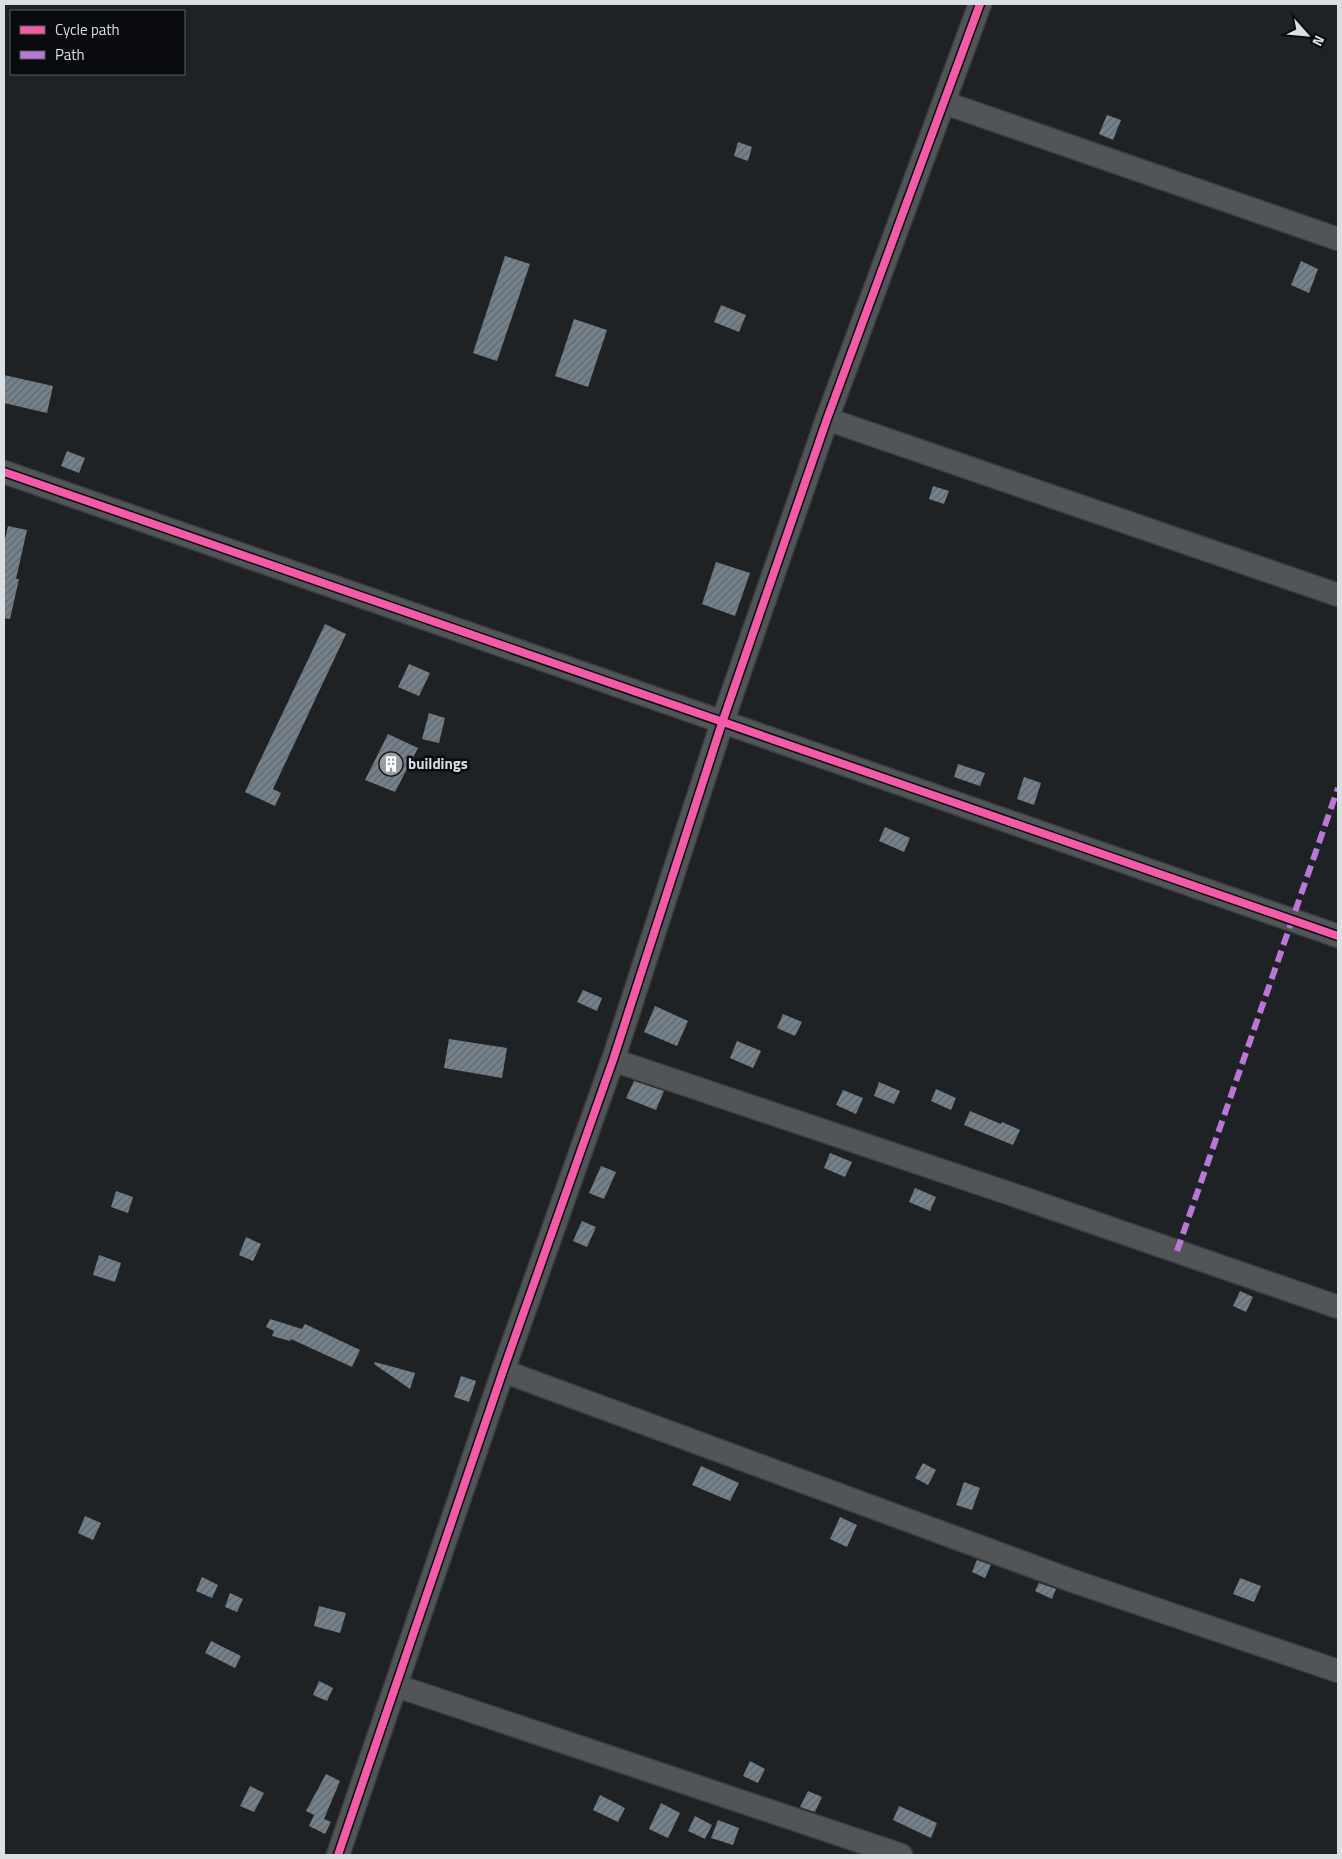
<svg xmlns="http://www.w3.org/2000/svg" width="1342" height="1859" font-family="'Titillium Web',sans-serif">
<defs>
<pattern id="building-hatch" width="6" height="6" patternUnits="userSpaceOnUse" patternTransform="scale(1.25)"><rect width="6" height="6" fill="#74808a"/><path d="M-1 1l2-2M0 6l6-6M5 7l2-2" fill="none" stroke="#60686e"/></pattern>
</defs>
<rect width="100%" height="100%" fill="#1f2225"/>
<g fill="url(#building-hatch)">
<path d="M 1107,115 L 1121,120 L 1113,140 L 1099,134 Z"/>
<path d="M 738,142 L 752,147 L 748,161 L 734,156 Z"/>
<path d="M 505,256 L 530,264 L 497,361 L 473,353 Z"/>
<path d="M 1301,261 L 1318,269 L 1309,293 L 1291,285 Z"/>
<path d="M 721,305 L 746,315 L 739,332 L 714,322 Z"/>
<path d="M 574,319 L 607,330 L 588,387 L 555,376 Z"/>
<path d="M 4,375 L 53,386 L 47,413 L 4,403 Z"/>
<path d="M 67,451 L 85,458 L 79,473 L 61,466 Z"/>
<path d="M 933,486 L 949,491 L 944,504 L 929,499 Z"/>
<path d="M 8,526 L 27,530 L 16,579 L 19,579 L 10,619 L 4,618 L 4,544 Z"/>
<path d="M 716,562 L 750,573 L 735,616 L 702,604 Z"/>
<path d="M 325,624 L 346,634 L 273,789 L 281,793 L 275,806 L 245,792 Z"/>
<path d="M 409,664 L 430,673 L 419,696 L 398,687 Z"/>
<path d="M 429,713 L 445,718 L 439,743 L 422,739 Z"/>
<path d="M 388,734 L 418,748 L 395,792 L 365,780 Z"/>
<path d="M 958,764 L 985,773 L 980,786 L 954,777 Z"/>
<path d="M 1024,777 L 1041,783 L 1034,805 L 1017,799 Z"/>
<path d="M 885,827 L 910,838 L 904,852 L 879,841 Z"/>
<path d="M 583,990 L 602,998 L 597,1011 L 577,1002 Z"/>
<path d="M 655,1006 L 688,1021 L 677,1046 L 644,1032 Z"/>
<path d="M 783,1014 L 802,1022 L 795,1036 L 777,1028 Z"/>
<path d="M 449,1039 L 507,1048 L 502,1078 L 444,1068 Z"/>
<path d="M 737,1041 L 761,1051 L 753,1068 L 730,1058 Z"/>
<path d="M 634,1081 L 664,1091 L 656,1110 L 626,1098 Z"/>
<path d="M 879,1082 L 900,1091 L 894,1104 L 874,1096 Z"/>
<path d="M 936,1089 L 956,1098 L 951,1110 L 931,1101 Z"/>
<path d="M 843,1090 L 863,1098 L 856,1114 L 836,1105 Z"/>
<path d="M 970,1111 L 1001,1124 L 1002,1122 L 1020,1130 L 1013,1145 L 964,1125 Z"/>
<path d="M 830,1153 L 852,1162 L 845,1177 L 824,1168 Z"/>
<path d="M 601,1166 L 616,1172 L 604,1199 L 589,1193 Z"/>
<path d="M 915,1188 L 936,1197 L 930,1211 L 909,1202 Z"/>
<path d="M 116,1191 L 133,1197 L 128,1213 L 111,1207 Z"/>
<path d="M 582,1221 L 596,1227 L 587,1247 L 573,1241 Z"/>
<path d="M 246,1237 L 261,1244 L 253,1261 L 239,1255 Z"/>
<path d="M 99,1255 L 121,1263 L 115,1282 L 93,1275 Z"/>
<path d="M 1240,1291 L 1253,1297 L 1246,1312 L 1233,1306 Z"/>
<path d="M 270,1319 L 302,1329 L 305,1324 L 360,1350 L 352,1367 L 291,1339 L 290,1341 L 272,1336 L 274,1331 L 266,1327 Z"/>
<path d="M 375,1362 L 415,1373 L 410,1389 L 374,1364 Z"/>
<path d="M 461,1376 L 476,1381 L 469,1402 L 454,1397 Z"/>
<path d="M 923,1463 L 936,1470 L 928,1485 L 915,1478 Z"/>
<path d="M 701,1466 L 739,1483 L 730,1501 L 692,1485 Z"/>
<path d="M 964,1482 L 980,1488 L 972,1510 L 956,1505 Z"/>
<path d="M 85,1516 L 101,1523 L 93,1540 L 78,1533 Z"/>
<path d="M 840,1517 L 857,1525 L 847,1547 L 830,1539 Z"/>
<path d="M 977,1560 L 991,1565 L 985,1578 L 972,1572 Z"/>
<path d="M 202,1577 L 218,1585 L 212,1598 L 196,1591 Z"/>
<path d="M 1240,1578 L 1261,1586 L 1254,1602 L 1233,1594 Z"/>
<path d="M 1039,1583 L 1056,1589 L 1052,1599 L 1035,1591 Z"/>
<path d="M 230,1593 L 243,1599 L 237,1612 L 225,1607 Z"/>
<path d="M 319,1606 L 346,1613 L 340,1633 L 314,1626 Z"/>
<path d="M 211,1641 L 241,1656 L 235,1668 L 205,1653 Z"/>
<path d="M 319,1681 L 333,1688 L 327,1701 L 313,1695 Z"/>
<path d="M 750,1761 L 765,1769 L 758,1783 L 743,1776 Z"/>
<path d="M 326,1774 L 340,1781 L 324,1819 L 331,1822 L 325,1834 L 309,1826 L 314,1815 L 306,1811 Z"/>
<path d="M 250,1786 L 264,1793 L 254,1812 L 240,1806 Z"/>
<path d="M 808,1791 L 822,1797 L 815,1812 L 800,1807 Z"/>
<path d="M 600,1795 L 625,1808 L 618,1822 L 593,1810 Z"/>
<path d="M 661,1803 L 680,1813 L 668,1838 L 649,1829 Z"/>
<path d="M 899,1806 L 937,1823 L 931,1838 L 893,1820 Z"/>
<path d="M 695,1816 L 712,1825 L 705,1839 L 688,1831 Z"/>
<path d="M 718,1820 L 739,1828 L 733,1845 L 711,1838 Z"/>
</g>
<g fill="none" stroke-linecap="round" stroke-linejoin="round">
<defs>
<g id="minor">
<path d="M 945,103 L 1338,239"/>
<path d="M 827,419 L 1338,595"/>
<path d="M 4,472 L 1338,936"/>
<path d="M 613,1060 L 1011,1194 L 1338,1307"/>
<path d="M 503,1371 L 1070,1580 L 1338,1671"/>
<path d="M 397,1686 L 901,1855"/>
<path d="M 338,1855 L 503,1371 L 613,1060 L 722,723 L 827,419 L 980,4"/>
</g>
</defs>
<use href="#minor" stroke="#3b3e41" stroke-width="25"/>
<use href="#minor" stroke="#525557" stroke-width="22"/>
<path stroke="#ba77d6" stroke-width="6" stroke-dasharray="12 6" stroke-linecap="butt" d="M 1177,1251 L 1338,788"/>
<defs>
<g id="cycleway">
<path d="M 4,472 L 1338,936"/>
<path d="M 338,1855 L 503,1371 L 613,1060 L 722,723 L 827,419 L 980,4"/>
</g>
</defs>
<use href="#cycleway" stroke="#090b0e" stroke-width="11"/>
<use href="#cycleway" stroke="#f35aa7" stroke-width="8"/>
</g>
<defs>
<symbol id="building-disc" viewBox="-11 -11 22 22"><circle r="9.5" fill="#999da0" stroke="#090b0e"/><path d="M-4-6H4V6H1V3H-1V6H-4ZM-2.5-4.3h1.7v1.8h-1.7ZM.8-4.3h1.7v1.8H.8ZM-2.5-1h1.7V.8h-1.7ZM.8-1h1.7V.8H.8Z" fill="#fff"/></symbol>
</defs>
<g fill-rule="evenodd">
<use href="#building-disc" x="377" y="750" width="28" height="28"/>
</g>
<g text-anchor="middle" stroke-width="5" stroke-linejoin="round" paint-order="stroke">
<g font-size="15" font-weight="bold" fill="#dadfe3" stroke="#090b0e" text-anchor="start">
<text x="408" y="769">buildings</text>
</g>
</g>
<rect width="1342" height="1859" fill="none" stroke="#dadfe3" stroke-width="10"/>
<rect x="10" y="10" width="175" height="65" fill="#090b0e" stroke="#5d6063"/>
<rect x="20" y="26" width="25" height="8" fill="#f35aa7" stroke="#5d6063"/>
<text x="55" y="35" font-size="15" fill="#dadfe3">Cycle path</text>
<rect x="20" y="51" width="25" height="8" fill="#ba77d6" stroke="#5d6063"/>
<text x="55" y="60" font-size="15" fill="#dadfe3">Path</text>
<g transform="translate(1307 35) rotate(117)" stroke="#090b0e" stroke-width="4" paint-order="stroke">
<path d="M0-4L9 19L0 12L-9 19Z" fill="#dadfe3"/>
<text y="-8" font-size="14" font-weight="bold" text-anchor="middle" fill="#dadfe3">N</text>
</g>
</svg>
